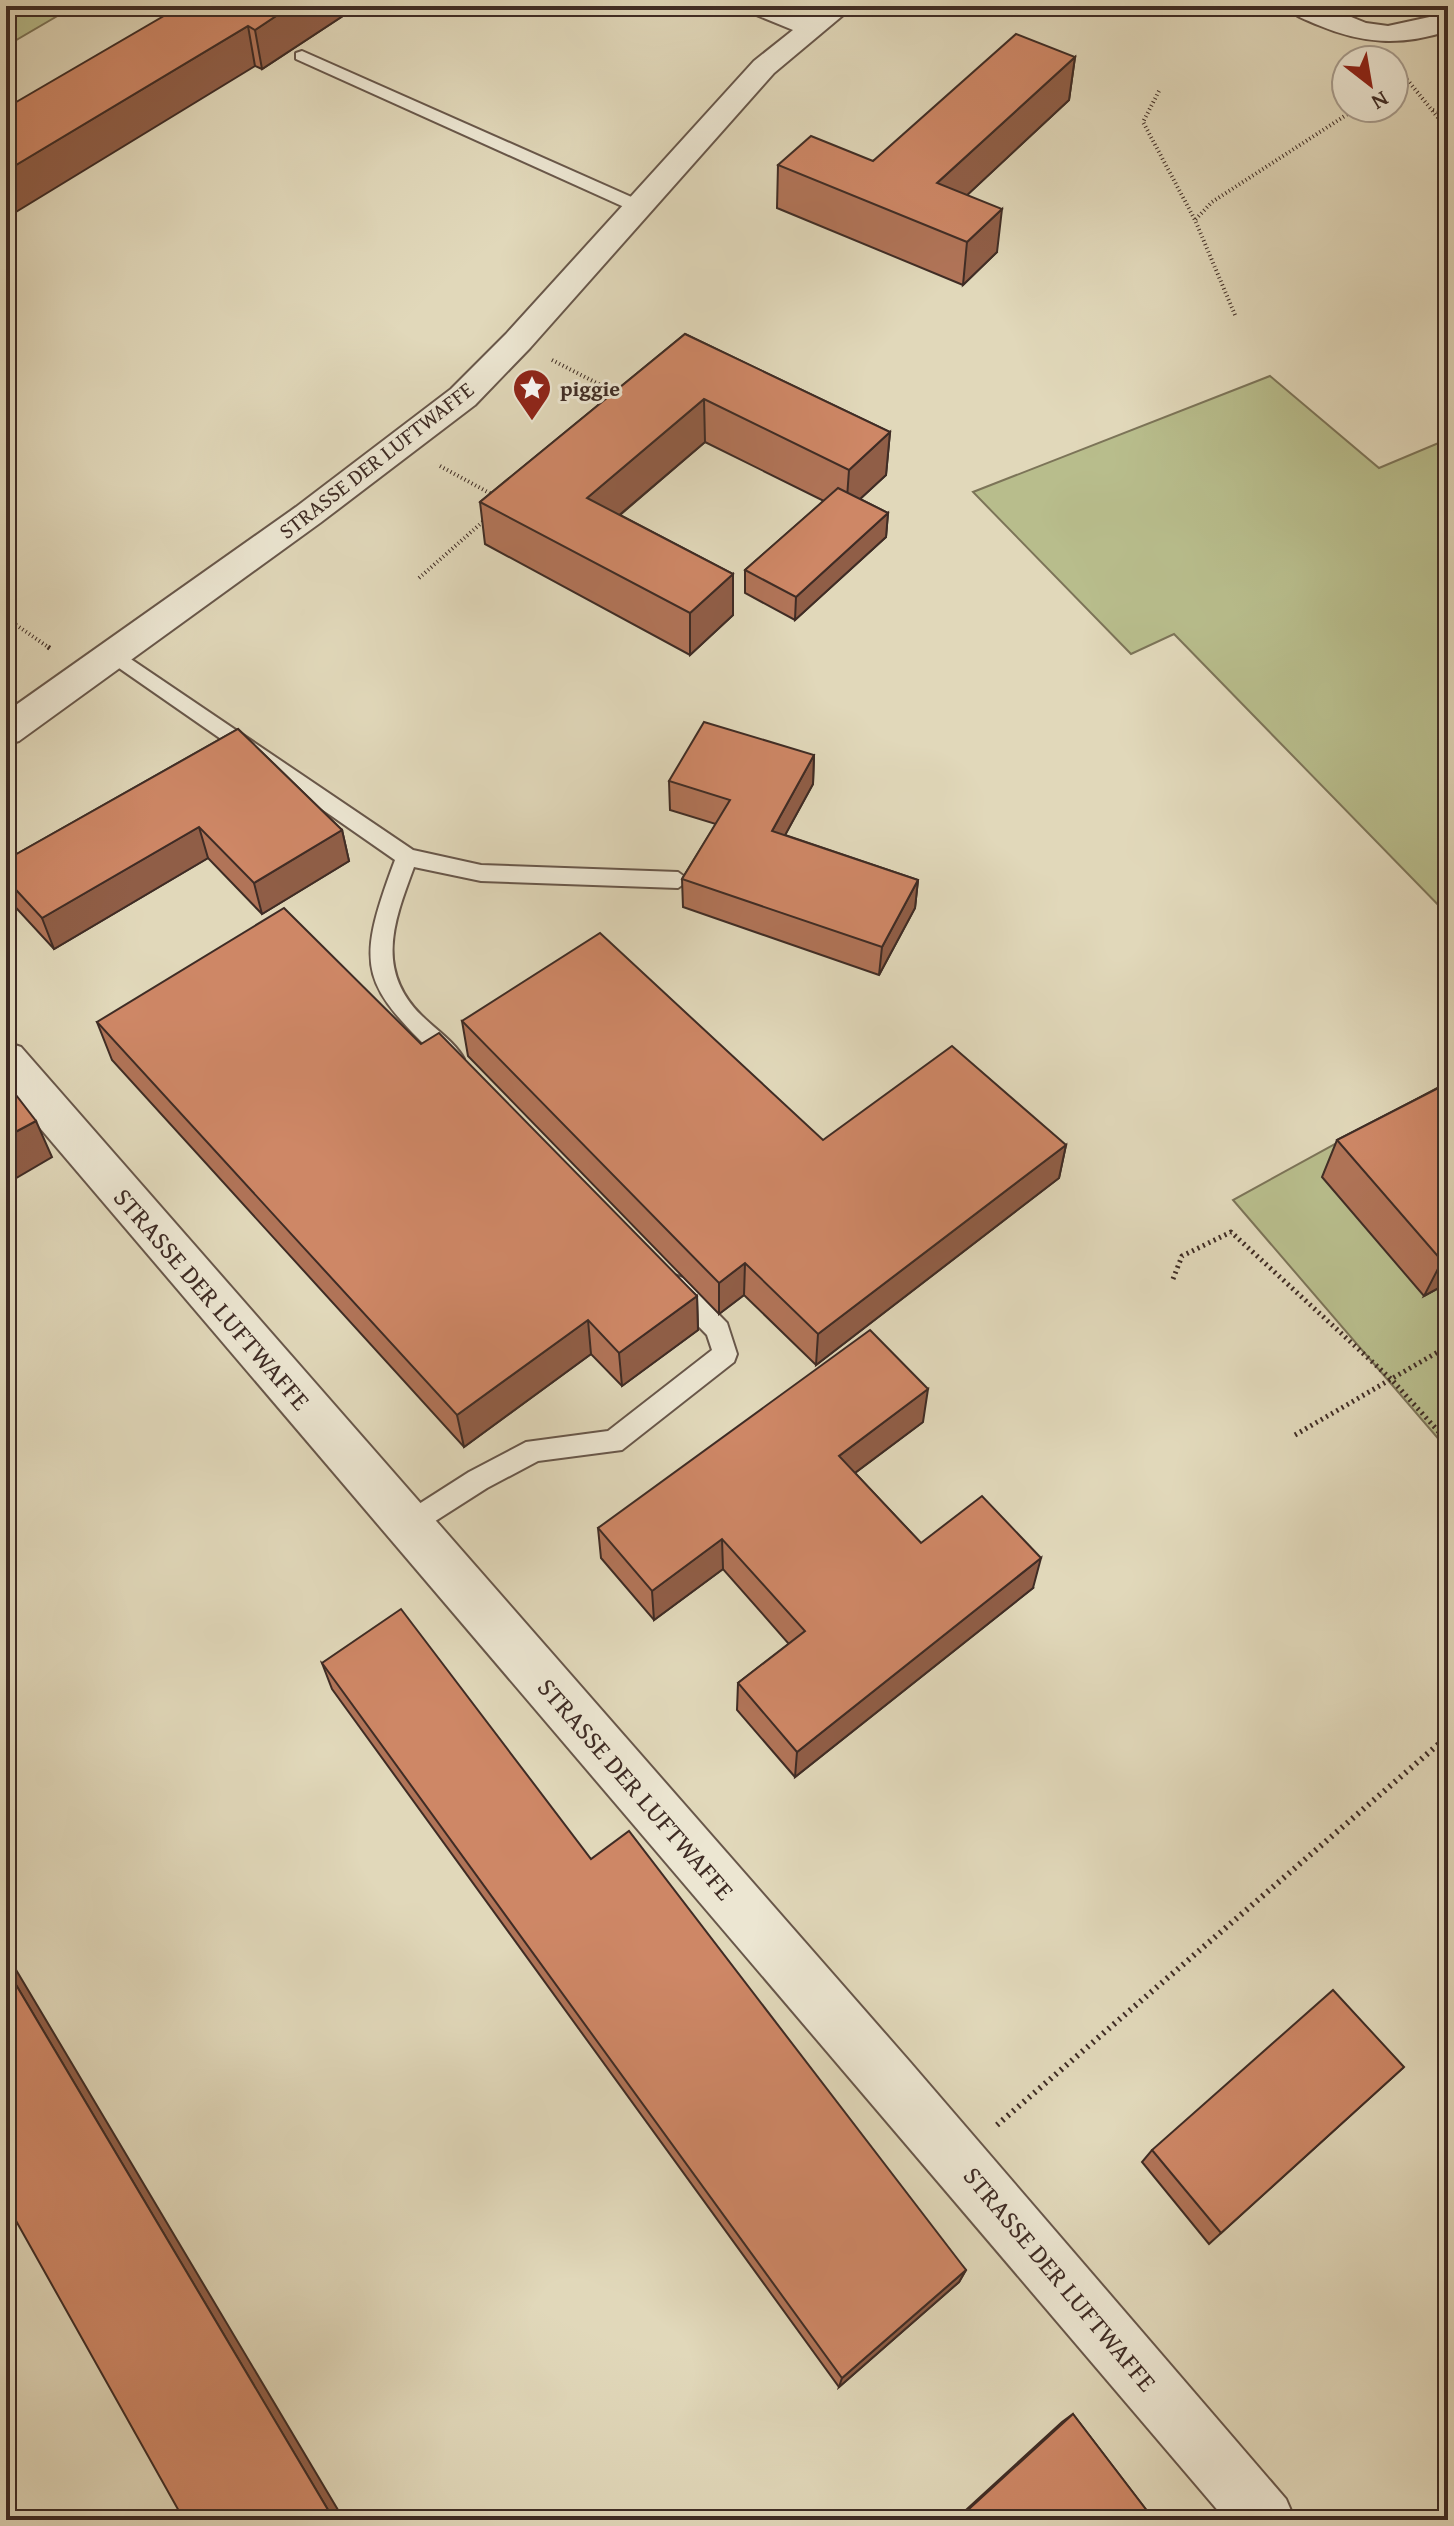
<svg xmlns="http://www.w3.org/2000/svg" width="1454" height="2526" font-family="'Gentium Book Plus',serif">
<rect width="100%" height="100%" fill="#e1d8ba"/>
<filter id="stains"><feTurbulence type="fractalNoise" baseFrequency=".0025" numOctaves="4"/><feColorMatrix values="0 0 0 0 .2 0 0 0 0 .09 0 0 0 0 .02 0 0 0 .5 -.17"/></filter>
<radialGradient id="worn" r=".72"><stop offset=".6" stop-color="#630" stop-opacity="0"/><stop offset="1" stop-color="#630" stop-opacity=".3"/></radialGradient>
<g fill="#b8bd8c" stroke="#7c7458" stroke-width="2">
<path d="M 6,6 L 68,6 L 71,8 L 6,46 Z"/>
<path d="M 1270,376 L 1379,468 L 1448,439 L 1448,915 L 1174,634 L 1131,654 L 973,492 Z"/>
<path d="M 1448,1082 L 1448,1450 L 1233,1200 Z"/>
</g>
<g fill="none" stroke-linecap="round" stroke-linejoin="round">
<defs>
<g id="service">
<path d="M 302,51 L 645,203 L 648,207 L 645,211 L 633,211 L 296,59 L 296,53 Z"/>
<path d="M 113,647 L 413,850 L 481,865 L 678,872 L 689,880 L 678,888 L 481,881 L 414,867 C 394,921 375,969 421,1015 C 435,1029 455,1042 464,1059 L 461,1065 L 445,1065 C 362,984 353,972 395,860 L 106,659 L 103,654 Z"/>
<path d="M 674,1275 L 683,1278 L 727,1323 L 737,1354 L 734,1362 L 622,1450 L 538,1461 L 487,1488 L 415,1534 L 406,1538 L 397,1534 L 393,1526 L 397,1518 L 469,1472 L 526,1442 L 608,1431 L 712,1350 L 707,1335 L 665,1292 L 662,1285 L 665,1278 Z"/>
</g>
<g id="minor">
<path d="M 745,6 L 785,6 L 810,16 L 822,6 L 854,6 L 774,73 L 530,348 L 475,405 L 320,523 L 19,741 L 6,745 L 6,712 L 296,507 L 451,389 L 506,334 L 754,61 L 793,30 L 749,12 Z"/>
<path d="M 1286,6 L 1324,6 L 1366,23 L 1388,26 L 1448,13 L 1448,31 C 1401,46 1363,44 1318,25 C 1307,20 1293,16 1286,6 Z"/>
<path d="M 6,1042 L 21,1047 L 910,2062 L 1286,2499 L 1295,2520 L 1226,2520 L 6,1088 Z"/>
</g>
</defs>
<use href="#service" stroke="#68574a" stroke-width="4"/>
<use href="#minor" stroke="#68574a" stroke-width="4"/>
<g stroke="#3f2c25" stroke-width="4" stroke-dasharray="1 3" stroke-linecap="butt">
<path d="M 1397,67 L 1448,130"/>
<path d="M 1394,84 L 1405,77"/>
<path d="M 1159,91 L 1143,122 L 1195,220"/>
<path d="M 1433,110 L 1448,113"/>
<path d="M 1235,315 L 1195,220 L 1212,202 L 1357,108"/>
<path d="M 552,360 L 618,394"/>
<path d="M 440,466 L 495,496"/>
<path d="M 419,578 L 487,518"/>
<path d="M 6,618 L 51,649"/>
</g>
<g stroke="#3f2c25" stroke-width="5" stroke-dasharray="2 4" stroke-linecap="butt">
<path d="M 48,647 L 51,649"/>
<path d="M 1173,1279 L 1182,1256 L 1231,1232 L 1392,1380 L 1448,1442"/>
<path d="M 1295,1435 L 1448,1346"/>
</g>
<g stroke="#3f2c25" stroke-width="6" stroke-dasharray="2 5" stroke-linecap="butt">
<path d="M 1444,1627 L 1448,1624"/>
<path d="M 997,2125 L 1448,1736"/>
</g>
<use href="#service" fill="#ece6d2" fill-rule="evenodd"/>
<use href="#minor" fill="#ece6d2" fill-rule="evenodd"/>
</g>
<g fill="#b17458" stroke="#3f2c25" stroke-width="2">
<path d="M 181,6 L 358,6 L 262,69 L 255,66 Z"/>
<path d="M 1075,57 L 1069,100 L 967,195 L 997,252 L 963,285 L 777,208 L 778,165 L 873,161 Z"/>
<path d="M 685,334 L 890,432 L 886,475 L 860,499 L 888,513 L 886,537 L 795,620 L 745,593 L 745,570 L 824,501 L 705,442 L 620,515 L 733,574 L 733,615 L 690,655 L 485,544 L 480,502 Z"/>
<path d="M 238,729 L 342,830 L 349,861 L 262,914 L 208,858 L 54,949 L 7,898 L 6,894 L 6,860 Z"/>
<path d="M 814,755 L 813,784 L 785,835 L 918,880 L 915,908 L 879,975 L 683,907 L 682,879 L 716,824 L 670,810 L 669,781 Z"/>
<path d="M 462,1021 L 823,1140 L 1066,1145 L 1059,1178 L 816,1365 L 744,1295 L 719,1314 L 468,1056 Z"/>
<path d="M 97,1022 L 421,1044 L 697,1296 L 698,1330 L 622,1386 L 591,1354 L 464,1447 L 112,1060 Z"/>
<path d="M 1448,1083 L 1448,1283 L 1424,1296 L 1322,1177 L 1337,1140 Z"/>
<path d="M 923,1422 L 855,1473 L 921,1543 L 1033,1588 L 795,1777 L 737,1710 L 738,1683 L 789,1644 L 723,1569 L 654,1620 L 601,1558 L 598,1528 Z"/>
<path d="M 322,1663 L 591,1859 L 966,2270 L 959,2282 L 839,2387 L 332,1689 Z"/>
<path d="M 1404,2067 L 1209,2244 L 1142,2162 L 1152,2150 Z"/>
<path d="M 1073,2414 L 1154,2520 L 955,2520 L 1062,2422 Z"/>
</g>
<g fill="#905e47" stroke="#3f2c25" stroke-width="2">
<path d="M 291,6 L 358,6 L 262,69 L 255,30 Z"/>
<path d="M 248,26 L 255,66 L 6,218 L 6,171 Z"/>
<path d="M 1075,57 L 1069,100 L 934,226 L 937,183 Z"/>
<path d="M 1002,209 L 997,252 L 963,285 L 967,242 Z"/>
<path d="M 704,399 L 705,442 L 590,540 L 587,498 Z"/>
<path d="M 890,432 L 886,475 L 846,512 L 849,470 Z"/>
<path d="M 888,513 L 886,537 L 795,620 L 796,597 Z"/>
<path d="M 733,574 L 733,615 L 690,655 L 690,613 Z"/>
<path d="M 814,755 L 813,784 L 772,859 L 772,831 Z"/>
<path d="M 199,827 L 208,858 L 54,949 L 42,918 Z"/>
<path d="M 342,830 L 349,861 L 262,914 L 254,883 Z"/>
<path d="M 918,880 L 915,908 L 879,975 L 882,947 Z"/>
<path d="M 36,1121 L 52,1157 L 6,1184 L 6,1137 Z"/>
<path d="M 1066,1145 L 1059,1178 L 816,1365 L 818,1334 Z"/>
<path d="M 1448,1258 L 1448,1283 L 1424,1296 L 1442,1261 Z"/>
<path d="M 745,1263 L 744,1295 L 719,1314 L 719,1283 Z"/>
<path d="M 697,1296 L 698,1330 L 622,1386 L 619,1353 Z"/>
<path d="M 588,1320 L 591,1354 L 464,1447 L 457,1415 Z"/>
<path d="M 928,1389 L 923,1422 L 836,1487 L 839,1456 Z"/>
<path d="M 722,1539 L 723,1569 L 654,1620 L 652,1591 Z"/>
<path d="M 1041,1558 L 1033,1588 L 795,1777 L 797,1752 Z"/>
<path d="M 6,1953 L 344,2520 L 334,2520 L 6,1968 Z"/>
<path d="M 966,2270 L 959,2282 L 839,2387 L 842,2378 Z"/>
</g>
<g fill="#ce8766" stroke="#3f2c25" stroke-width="2">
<path d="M 181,6 L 291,6 L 255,30 L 248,26 L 6,171 L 6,108 Z"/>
<path d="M 1016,34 L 1075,57 L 937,183 L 1002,209 L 967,242 L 778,165 L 811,136 L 873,161 Z"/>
<path d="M 685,334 L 890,432 L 849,470 L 704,399 L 587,498 L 733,574 L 690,613 L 480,502 Z"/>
<path d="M 838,488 L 888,513 L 796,597 L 745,570 Z"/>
<path d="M 704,722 L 814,755 L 772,831 L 918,880 L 882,947 L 682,879 L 730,800 L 669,781 Z"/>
<path d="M 238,729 L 342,830 L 254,883 L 199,827 L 42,918 L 6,879 L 6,860 Z"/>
<path d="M 284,908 L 421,1044 L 439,1033 L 697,1296 L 619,1353 L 588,1320 L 457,1415 L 97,1022 Z"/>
<path d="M 600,933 L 823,1140 L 952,1046 L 1066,1145 L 818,1334 L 745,1263 L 719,1283 L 462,1021 Z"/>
<path d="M 6,1082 L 36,1121 L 6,1137 Z"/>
<path d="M 1448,1083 L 1448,1258 L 1442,1261 L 1337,1140 Z"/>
<path d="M 870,1330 L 928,1389 L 839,1456 L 921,1543 L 982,1496 L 1041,1558 L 797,1752 L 738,1683 L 805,1631 L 722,1539 L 652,1591 L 598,1528 Z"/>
<path d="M 401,1609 L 591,1859 L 629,1831 L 966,2270 L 842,2378 L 322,1663 Z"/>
<path d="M 6,1968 L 334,2520 L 184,2520 L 6,2203 Z"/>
<path d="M 1333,1990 L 1404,2067 L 1221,2233 L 1152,2150 Z"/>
<path d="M 1073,2414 L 1154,2520 L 957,2520 Z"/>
</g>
<defs>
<symbol id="sight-pin" viewBox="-11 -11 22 30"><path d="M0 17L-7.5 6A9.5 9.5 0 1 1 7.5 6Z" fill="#8f2418" stroke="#ece6d2"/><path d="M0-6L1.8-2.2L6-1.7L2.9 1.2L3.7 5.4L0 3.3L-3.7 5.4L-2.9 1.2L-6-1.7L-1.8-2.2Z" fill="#fff"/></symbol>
</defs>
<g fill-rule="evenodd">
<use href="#sight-pin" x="510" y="366" width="44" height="60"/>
</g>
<g text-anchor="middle" stroke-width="6" stroke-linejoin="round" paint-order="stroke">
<g font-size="22" font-weight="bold" fill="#3f2c25" stroke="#ece6d2" text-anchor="start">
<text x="560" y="396">piggie</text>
</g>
<g font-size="22" fill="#3f2c25" stroke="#ece6d2">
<text transform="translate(376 460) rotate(-38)" y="8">STRASSE DER LUFTWAFFE</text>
</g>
<g font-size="26" fill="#3f2c25" stroke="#ece6d2">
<text transform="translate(212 1299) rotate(49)" y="9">STRASSE DER LUFTWAFFE</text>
<text transform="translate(636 1789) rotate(49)" y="9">STRASSE DER LUFTWAFFE</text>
<text transform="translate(1060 2279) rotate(50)" y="9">STRASSE DER LUFTWAFFE</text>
</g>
</g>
<rect width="1454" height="2526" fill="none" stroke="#e1d8ba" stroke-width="32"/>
<rect x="8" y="8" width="1438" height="2510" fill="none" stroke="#3f2c25" stroke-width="4"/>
<rect x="16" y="16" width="1422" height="2494" fill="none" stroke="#3f2c25" stroke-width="2"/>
<g transform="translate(1370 84) rotate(149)"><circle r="38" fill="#ece6d2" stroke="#a79c8d" stroke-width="2"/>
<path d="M0-6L14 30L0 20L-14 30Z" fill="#8f2418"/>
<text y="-12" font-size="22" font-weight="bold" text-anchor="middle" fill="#3f2c25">N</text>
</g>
<rect width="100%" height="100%" filter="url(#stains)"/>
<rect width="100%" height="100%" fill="url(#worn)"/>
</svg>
